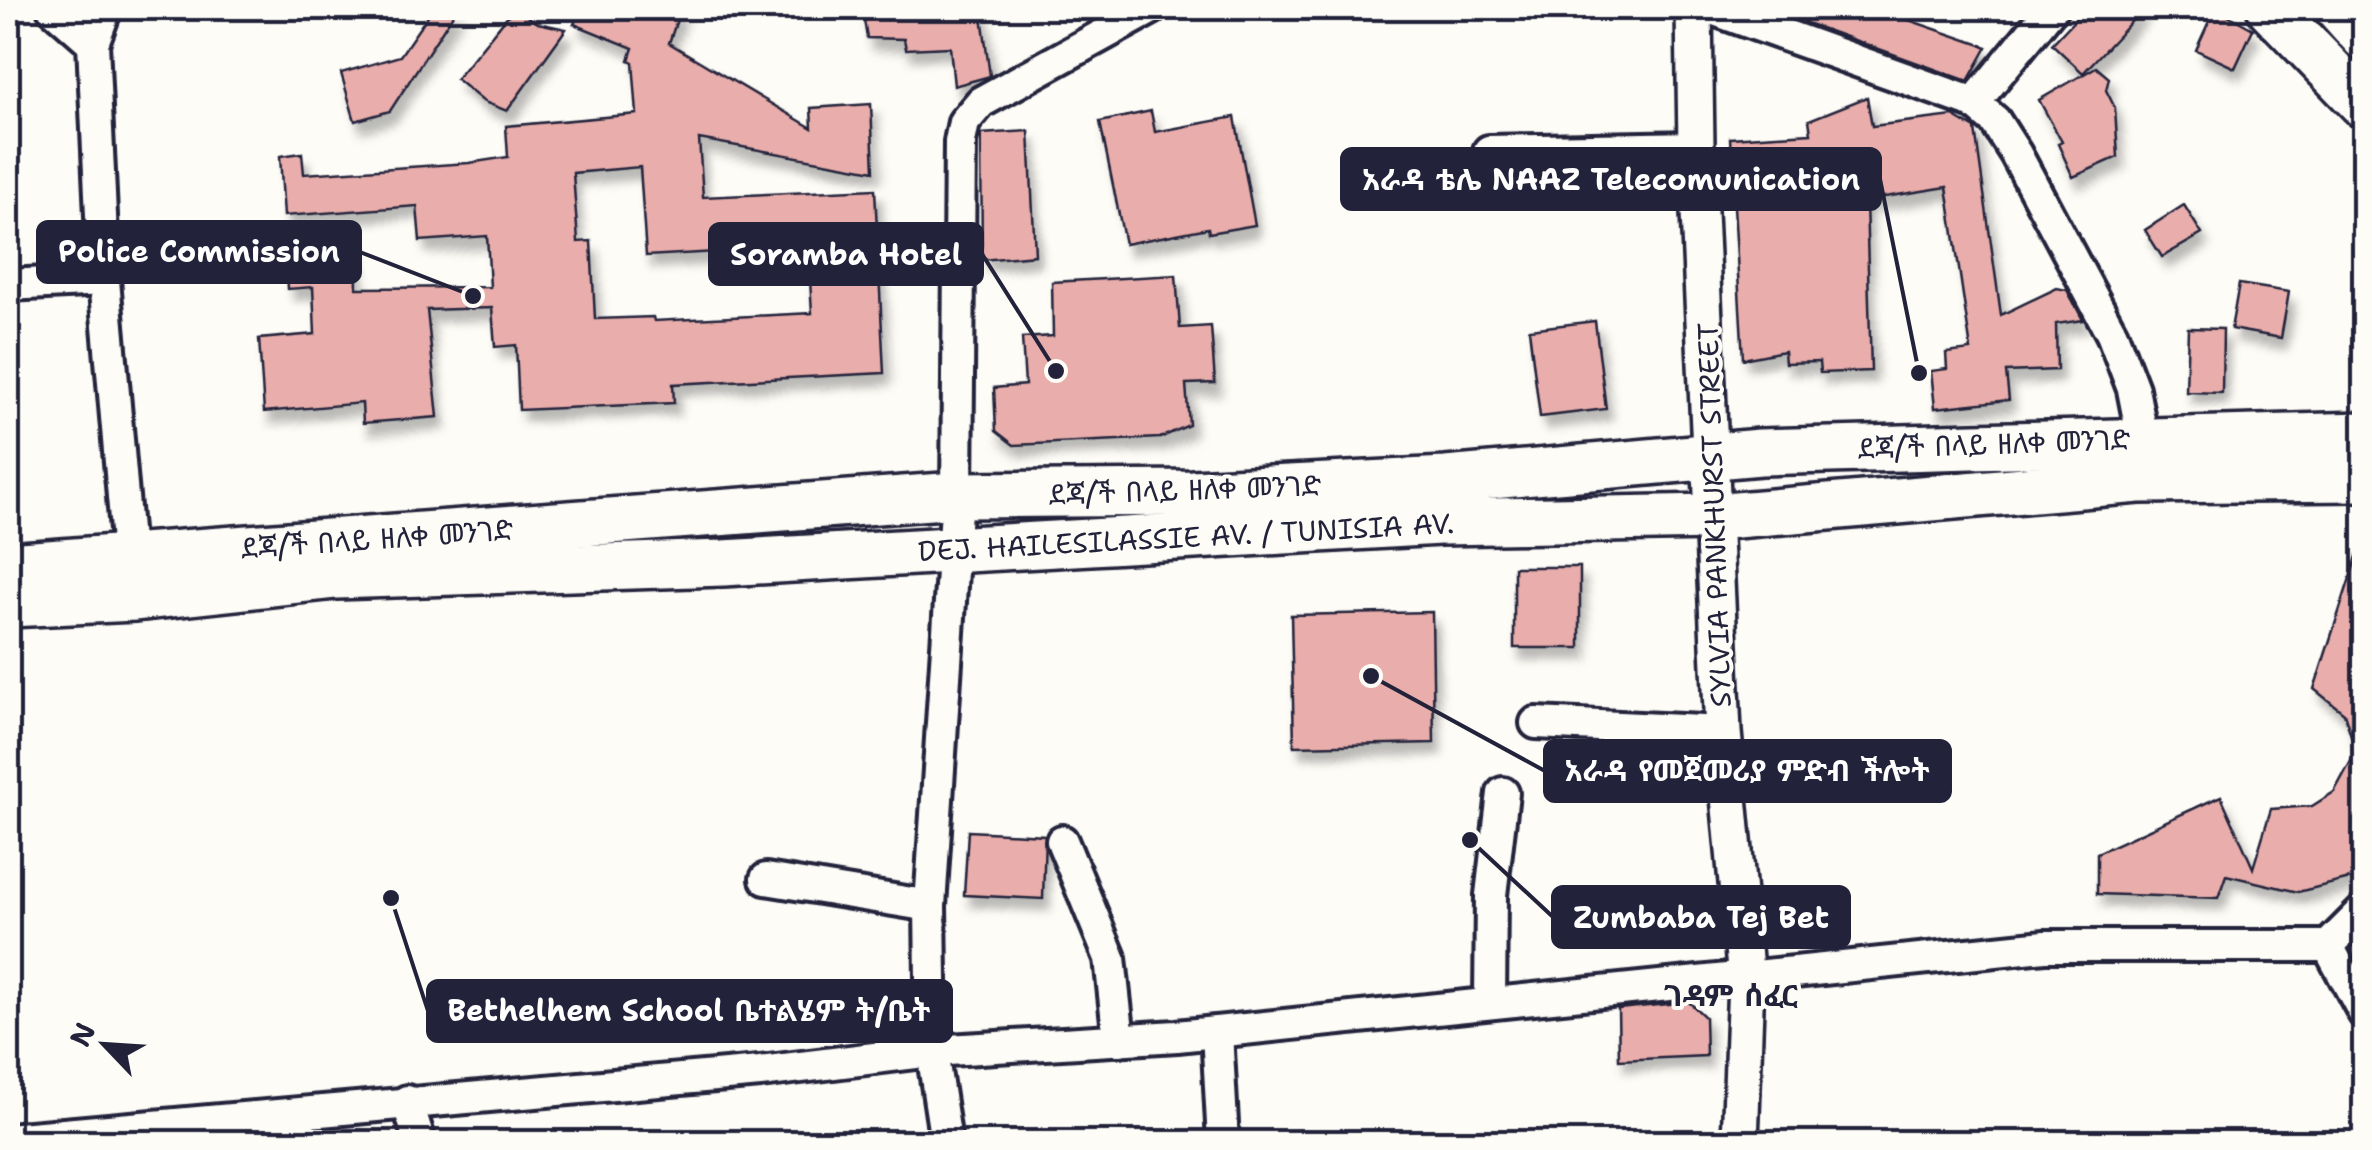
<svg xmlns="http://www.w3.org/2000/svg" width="2372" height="1150" font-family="'Shantell Sans','Noto Sans Ethiopic',sans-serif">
<defs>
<filter id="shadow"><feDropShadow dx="6" dy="11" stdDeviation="5" flood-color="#0004"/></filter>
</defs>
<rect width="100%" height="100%" fill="#fdfcf7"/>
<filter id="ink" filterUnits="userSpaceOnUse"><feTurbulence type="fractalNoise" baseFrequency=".01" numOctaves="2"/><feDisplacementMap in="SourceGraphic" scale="20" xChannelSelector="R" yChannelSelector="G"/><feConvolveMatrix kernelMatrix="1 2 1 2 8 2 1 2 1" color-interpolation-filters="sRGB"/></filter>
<g filter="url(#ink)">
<g fill="#e9aeab" stroke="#22223b" stroke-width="2.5" fill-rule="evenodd" filter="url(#shadow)">
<path d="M 433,8 L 457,8 L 390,111 L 355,121 L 341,73 L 400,56 Z"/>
<path d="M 514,8 L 538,23 L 566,29 L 507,111 L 484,102 L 456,79 Z"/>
<path d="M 581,8 L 681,8 L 669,43 L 812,128 L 811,108 L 871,104 L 874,171 L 699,139 L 703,197 L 875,189 L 884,373 L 673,384 L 674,403 L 519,410 L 516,345 L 495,347 L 492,308 L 427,310 L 438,417 L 363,423 L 362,403 L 264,412 L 259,339 L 315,334 L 313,287 L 288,289 L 285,232 L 356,248 L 357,288 L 490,287 L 487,236 L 420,241 L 417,206 L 284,216 L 280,156 L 302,153 L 304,174 L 469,163 L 508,157 L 506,126 L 637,114 L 633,62 L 629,60 L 633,48 L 574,24 ZM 640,167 L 646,256 L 808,247 L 812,313 L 654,321 L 653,317 L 595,319 L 591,241 L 578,242 L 573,173 Z"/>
<path d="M 862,8 L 981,8 L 990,76 L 954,86 L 950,47 L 906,49 L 904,39 L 867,38 Z"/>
<path d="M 1813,8 L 1874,8 L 1987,47 L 1968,81 L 1804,22 Z"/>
<path d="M 2086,8 L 2144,8 L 2083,73 L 2052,44 Z"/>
<path d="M 2215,8 L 2253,29 L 2235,68 L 2196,50 Z"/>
<path d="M 2096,67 L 2109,78 L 2106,90 L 2115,108 L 2118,157 L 2073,177 L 2058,144 L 2062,142 L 2039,100 Z"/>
<path d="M 1867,97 L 1872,126 L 1953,116 L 1975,129 L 2001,315 L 2057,288 L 2067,290 L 2083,320 L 2056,324 L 2057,370 L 2006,372 L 2009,400 L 1935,408 L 1931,371 L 1947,369 L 1946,353 L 1971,350 L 1947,187 L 1866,200 L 1871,371 L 1820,373 L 1819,362 L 1785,363 L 1784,351 L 1743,359 L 1730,138 L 1811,133 L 1809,120 Z"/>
<path d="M 1151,111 L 1155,132 L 1235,117 L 1255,225 L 1209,233 L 1208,228 L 1125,244 L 1100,122 Z"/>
<path d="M 1029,131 L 1035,255 L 982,260 L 981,134 Z"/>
<path d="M 2184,205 L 2202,234 L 2162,257 L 2145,230 Z"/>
<path d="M 1176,275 L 1180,328 L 1211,326 L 1215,383 L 1186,384 L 1189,425 L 1160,438 L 1014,445 L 996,431 L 994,388 L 1025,385 L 1022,338 L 1053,336 L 1052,282 Z"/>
<path d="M 2239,284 L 2289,292 L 2281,338 L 2231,329 Z"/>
<path d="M 1595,321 L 1606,409 L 1540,417 L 1529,329 Z"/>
<path d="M 2188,328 L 2223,329 L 2222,393 L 2186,392 Z"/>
<path d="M 2360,547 L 2364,548 L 2364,870 L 2350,879 L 2298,892 L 2226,875 L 2218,898 L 2097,894 L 2097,853 L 2221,796 L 2253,868 L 2271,809 L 2312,806 L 2334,792 L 2356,752 L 2344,713 L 2314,689 Z"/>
<rect x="1514" y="567" width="66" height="81"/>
<path d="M 1432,612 L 1434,743 L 1294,746 L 1291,615 Z"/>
<path d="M 968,831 L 1045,835 L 1043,899 L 964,895 Z"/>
<path d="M 1689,1002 L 1705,1017 L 1706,1056 L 1619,1060 L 1618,1009 Z"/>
</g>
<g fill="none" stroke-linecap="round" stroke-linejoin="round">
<defs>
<g id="minor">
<path d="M 53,8 L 93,43"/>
<path d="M 106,8 L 93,43 L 104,280 L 130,576"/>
<path d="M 1709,8 L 1974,103 L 2052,8"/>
<path d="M 1974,103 L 1995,121 L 2016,154 L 2112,334 L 2133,389 L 2143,440"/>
<path d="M 1489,151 L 1696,147"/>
<path d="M 8,285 L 104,280"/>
<path d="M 1536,723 L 1723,732"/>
<path d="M 1062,841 L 1110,958 L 1119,1040"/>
<path d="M 766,879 L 930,906"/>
<path d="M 2328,946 L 2364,1013"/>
<path d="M 1490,1001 L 1491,895 L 1503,793"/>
<path d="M 1217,1032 L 1223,1142"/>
<path d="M 407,1101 L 420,1142"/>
<path d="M 8,1139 L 760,1072 L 932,1051 L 1177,1036 L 2045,946 L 2328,946 L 2364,910"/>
<path d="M 946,1142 L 932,1051 L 930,906 L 957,495 L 960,142 L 964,122 L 981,102 L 1152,8"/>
</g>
<path id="tertiary" d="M 1694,8 L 1696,147 L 1723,732 L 1746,980 L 1740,1142"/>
<g id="primary">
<path d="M 2270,8 L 2364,105"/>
<path d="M 2338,8 L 2364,37"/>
<path d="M 8,566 L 957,495 L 1192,493 L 1446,480 L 1760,452 L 2364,435"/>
<path d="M 8,604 L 135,598 L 336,576 L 723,563 L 1440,522 L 1713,517 L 2139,480 L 2364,478"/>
</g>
</defs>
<use href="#minor" stroke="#22223b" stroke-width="38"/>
<use href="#tertiary" stroke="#22223b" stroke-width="42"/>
<use href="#primary" stroke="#22223b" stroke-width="52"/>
<use href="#minor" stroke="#fdfcf7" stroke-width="30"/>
<use href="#tertiary" stroke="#fdfcf7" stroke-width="35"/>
<use href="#primary" stroke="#fdfcf7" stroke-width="45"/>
</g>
</g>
<g text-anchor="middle" stroke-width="8" stroke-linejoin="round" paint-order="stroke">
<g font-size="28" fill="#22223b" stroke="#fdfcf7">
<text transform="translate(1994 444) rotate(-2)" y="10">ደጃ/ች በላይ ዘለቀ መንገድ</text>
<text transform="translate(1185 490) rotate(-2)" y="10">ደጃ/ች በላይ ዘለቀ መንገድ</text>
<text transform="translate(1714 515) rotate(-92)" y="10">SYLVIA PANKHURST STREET</text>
<text transform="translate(1186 537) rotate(-3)" y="10">DEJ. HAILESILASSIE AV. / TUNISIA AV.</text>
<text transform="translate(377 539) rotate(-4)" y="10">ደጃ/ች በላይ ዘለቀ መንገድ</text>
</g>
<g font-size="30" font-weight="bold" fill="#22223b" stroke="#fdfcf7">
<text x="1731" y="1006">ገዳም ሰፈር</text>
</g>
</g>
<path fill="none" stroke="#22223b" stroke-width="4" d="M1919 373L1880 179M473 296L360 252M1056 371L982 254M1371 676L1545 771M1470 840L1553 917M391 898L428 1011"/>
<g fill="#22223b" stroke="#fdfcf7" stroke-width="4">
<circle cx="1919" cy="373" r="10"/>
<circle cx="473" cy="296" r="10"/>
<circle cx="1056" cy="371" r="10"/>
<circle cx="1371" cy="676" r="10"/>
<circle cx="1470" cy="840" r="10"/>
<circle cx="391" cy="898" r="10"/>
</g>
<g fill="#22223b" stroke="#22223b" stroke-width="4">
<rect x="1342" y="149" width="538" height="60" rx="10"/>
<rect x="38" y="222" width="322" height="60" rx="10"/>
<rect x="710" y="224" width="272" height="60" rx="10"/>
<rect x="1545" y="741" width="405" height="60" rx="10"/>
<rect x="1553" y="887" width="296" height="60" rx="10"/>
<rect x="428" y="981" width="523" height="60" rx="10"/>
</g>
<g font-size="30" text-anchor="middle" font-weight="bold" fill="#fff">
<text x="1611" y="190">አራዳ ቴሌ NAAZ Telecomunication</text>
<text x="199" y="262">Police Commission</text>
<text x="846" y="265">Soramba Hotel</text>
<text x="1747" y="781">አራዳ የመጀመሪያ ምድብ ችሎት</text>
<text x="1701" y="928">Zumbaba Tej Bet</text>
<text x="689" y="1021">Bethelhem School ቤተልሄም ት/ቤት</text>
</g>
<rect width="2372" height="1150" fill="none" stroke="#fdfcf7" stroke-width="40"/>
<rect x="20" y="20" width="2332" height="1110" fill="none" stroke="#22223b" stroke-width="4" filter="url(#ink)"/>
<g transform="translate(105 1045) rotate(295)" stroke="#fdfcf7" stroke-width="8" paint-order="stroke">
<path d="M0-8L18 38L0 25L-18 38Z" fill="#22223b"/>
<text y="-15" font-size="28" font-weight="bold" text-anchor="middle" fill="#22223b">N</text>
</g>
</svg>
